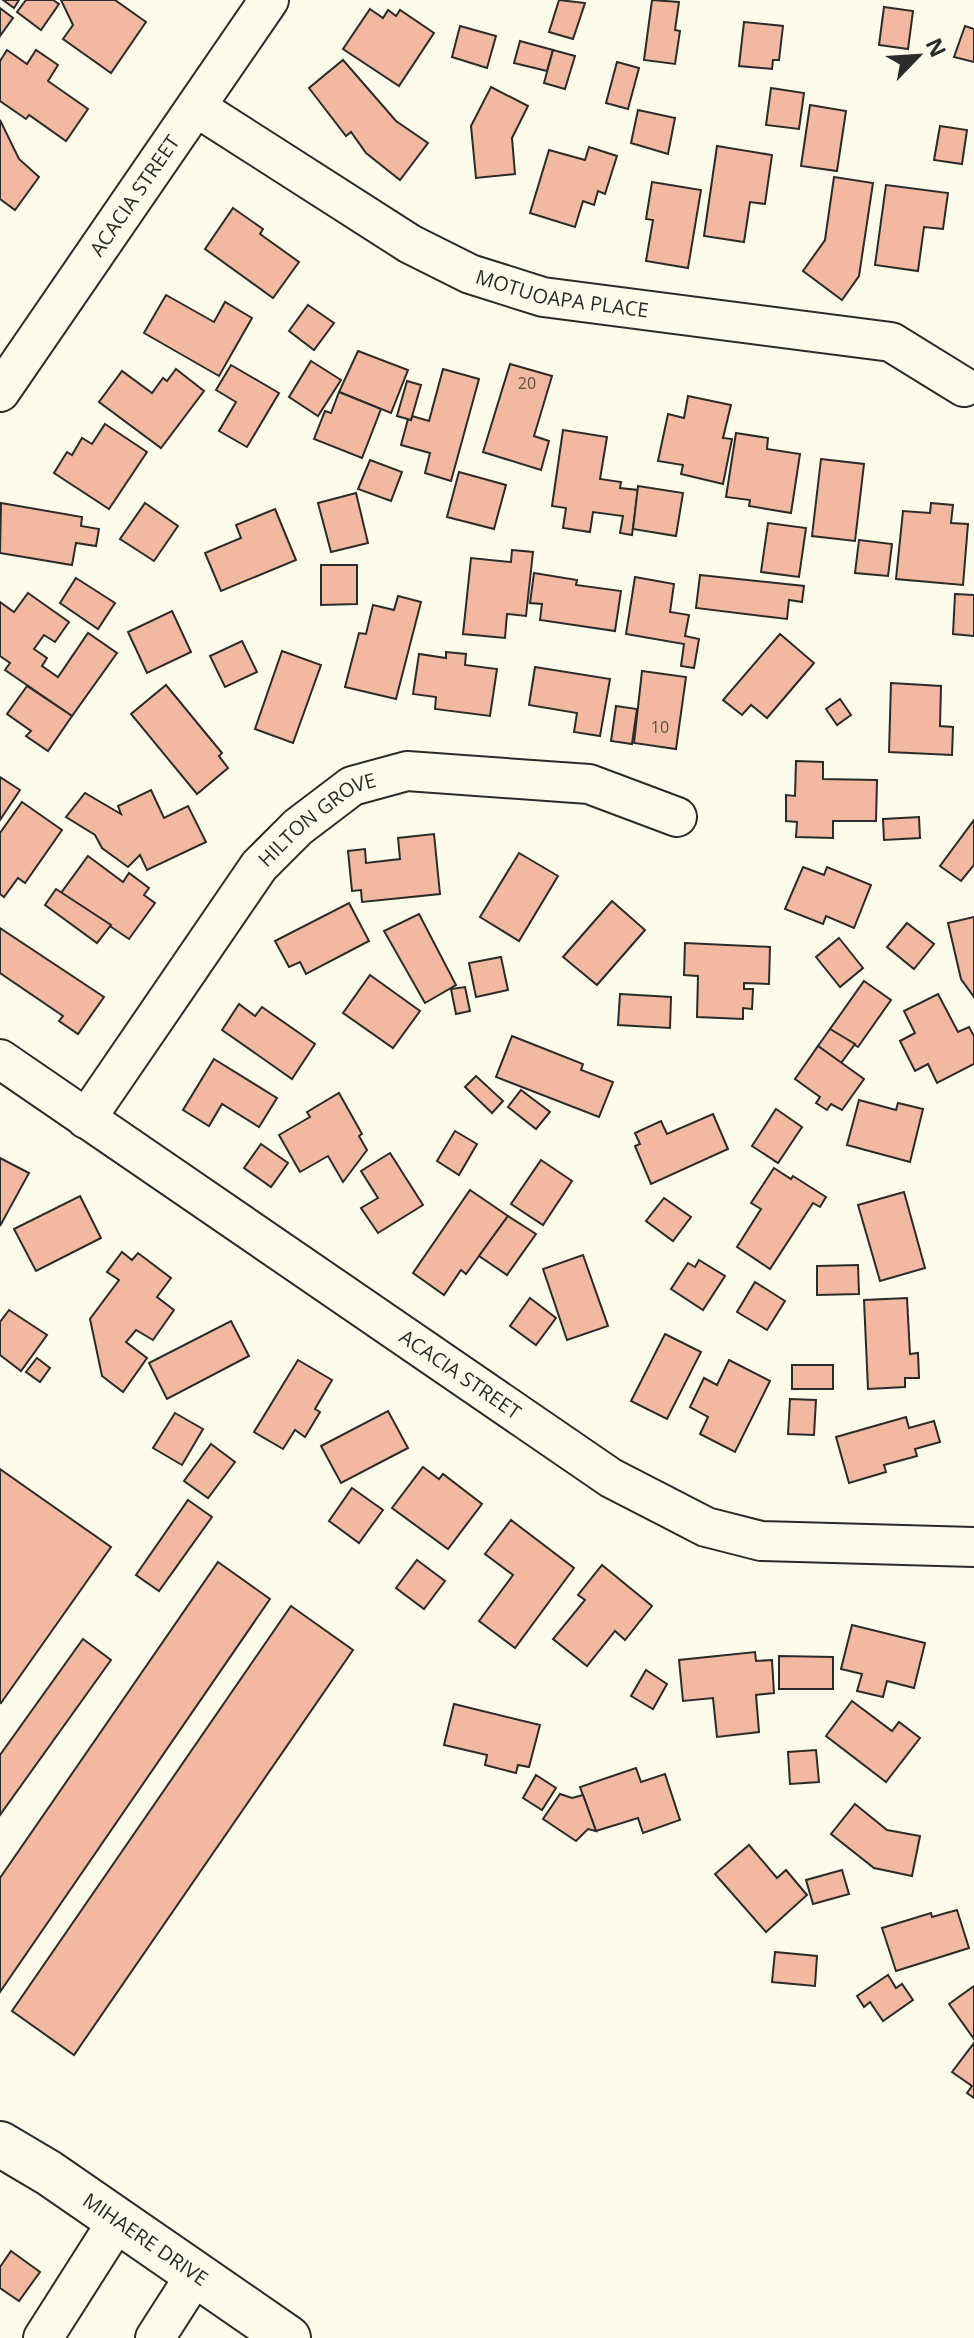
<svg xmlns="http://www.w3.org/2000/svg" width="974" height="2338" font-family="'Open Sans',sans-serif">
<rect width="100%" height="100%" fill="#fdfbea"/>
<g fill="#f2b8a0" stroke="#2b2b2b" stroke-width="2">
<path d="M 3,0 L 19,0 L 14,8 Z"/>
<path d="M 26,0 L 53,0 L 59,4 L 41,30 L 17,12 Z"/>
<path d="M 61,0 L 115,0 L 146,22 L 111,73 L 63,39 L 73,25 Z"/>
<path d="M 559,0 L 585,3 L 573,39 L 549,32 Z"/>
<path d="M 652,0 L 679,2 L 675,30 L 680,31 L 675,64 L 644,60 Z"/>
<path d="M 884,7 L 913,11 L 908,49 L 879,45 Z"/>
<path d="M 0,8 L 13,18 L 0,36 Z"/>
<path d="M 370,9 L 383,18 L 388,10 L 396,16 L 400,10 L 434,33 L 399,86 L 343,49 Z"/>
<path d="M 744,22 L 783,26 L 779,60 L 773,60 L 772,69 L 739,66 Z"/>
<path d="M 460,26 L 496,36 L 487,68 L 452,57 Z"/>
<path d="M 965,26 L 974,29 L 974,62 L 954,57 Z"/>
<path d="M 520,41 L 553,50 L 547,71 L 514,63 Z"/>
<path d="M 7,50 L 27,64 L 36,50 L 58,65 L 48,81 L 88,109 L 66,141 L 29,115 L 26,119 L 0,101 L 0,61 Z"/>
<path d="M 553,50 L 575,56 L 565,89 L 544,83 Z"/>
<path d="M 343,60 L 396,121 L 428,143 L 400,180 L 366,153 L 351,132 L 346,136 L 309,88 Z"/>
<path d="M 617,62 L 639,68 L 628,109 L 606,103 Z"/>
<path d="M 491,87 L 528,106 L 512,138 L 515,174 L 476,178 L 471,126 Z"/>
<path d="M 771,88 L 804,93 L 799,129 L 766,125 Z"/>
<path d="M 810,105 L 846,111 L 837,171 L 801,166 Z"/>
<path d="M 638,110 L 675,118 L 668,154 L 631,143 Z"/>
<path d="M 0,120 L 19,159 L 39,177 L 15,210 L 0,199 Z"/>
<path d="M 940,126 L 967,130 L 962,164 L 934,160 Z"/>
<path d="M 717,146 L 772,155 L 765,204 L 750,202 L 744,242 L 704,236 Z"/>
<path d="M 589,147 L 617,156 L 605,194 L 598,191 L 594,205 L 583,201 L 575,227 L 530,213 L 549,150 L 585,160 Z"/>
<path d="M 834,177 L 873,183 L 859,276 L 842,300 L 803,271 L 825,240 Z"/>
<path d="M 652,182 L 701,190 L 688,268 L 646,261 L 653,220 L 646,219 Z"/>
<path d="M 886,185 L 948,193 L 943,229 L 924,227 L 918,271 L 875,265 Z"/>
<path d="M 233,208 L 263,229 L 260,234 L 299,262 L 273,298 L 205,249 Z"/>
<path d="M 166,295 L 214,322 L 225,302 L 252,318 L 219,376 L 144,333 Z"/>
<path d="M 308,305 L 334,323 L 314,350 L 289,331 Z"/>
<path d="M 358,351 L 408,370 L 391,413 L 339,392 Z"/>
<path d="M 311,361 L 341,380 L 318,416 L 289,397 Z"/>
<path d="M 510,364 L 552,376 L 534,436 L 549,441 L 541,470 L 483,452 Z"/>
<path d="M 231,365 L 279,393 L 247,447 L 219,431 L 236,402 L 216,390 Z"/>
<path d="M 176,369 L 204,391 L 161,448 L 99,402 L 122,371 L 152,393 L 163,378 L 167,381 Z"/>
<path d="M 443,369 L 479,379 L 451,481 L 425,473 L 430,453 L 401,445 L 408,419 L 411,420 L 412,416 L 429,421 Z"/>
<path d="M 407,381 L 421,385 L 411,420 L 397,416 Z"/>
<path d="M 339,392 L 381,409 L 362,458 L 314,439 L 325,411 L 331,413 Z"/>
<path d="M 688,396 L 731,405 L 723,438 L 732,439 L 723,484 L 681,474 L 683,465 L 658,461 L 668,414 L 684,418 Z"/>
<path d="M 105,424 L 147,452 L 109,509 L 54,473 L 67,452 L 72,455 L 82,438 L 92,444 Z"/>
<path d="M 563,430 L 607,437 L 600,479 L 621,482 L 620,488 L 638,490 L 632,535 L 620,533 L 623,516 L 593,512 L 590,532 L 563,528 L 566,508 L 552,506 Z"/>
<path d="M 736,433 L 768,438 L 767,449 L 800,454 L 791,513 L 749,506 L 750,500 L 726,497 Z"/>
<path d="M 821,459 L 864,464 L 855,541 L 812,536 Z"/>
<path d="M 370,460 L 402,472 L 391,501 L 358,489 Z"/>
<path d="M 459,472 L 506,485 L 494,529 L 447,517 Z"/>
<path d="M 638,486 L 683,493 L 676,536 L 633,529 Z"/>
<path d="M 356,493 L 368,543 L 331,552 L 318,503 Z"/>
<path d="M 1,503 L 82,517 L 81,526 L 99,529 L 96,546 L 76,543 L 72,565 L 0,553 Z"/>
<path d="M 145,503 L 178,526 L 154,561 L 120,539 Z"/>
<path d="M 931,503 L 953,505 L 951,523 L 968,524 L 963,585 L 896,579 L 903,511 L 930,513 Z"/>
<path d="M 275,509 L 296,560 L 221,591 L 205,553 L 241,538 L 236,525 Z"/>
<path d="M 768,523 L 806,528 L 799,577 L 761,572 Z"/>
<path d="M 859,540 L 892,544 L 888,576 L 855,573 Z"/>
<path d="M 512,550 L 533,552 L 526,616 L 507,614 L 505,638 L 463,634 L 471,558 L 511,562 Z"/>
<path d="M 321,565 L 357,565 L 357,604 L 321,605 Z"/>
<path d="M 534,573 L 577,580 L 576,585 L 621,591 L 615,631 L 540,620 L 542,604 L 530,603 Z"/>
<path d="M 700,575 L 804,586 L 802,602 L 789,600 L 787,619 L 696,608 Z"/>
<path d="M 635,577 L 674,584 L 670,612 L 689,615 L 685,636 L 699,639 L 694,668 L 681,666 L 684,644 L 626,634 Z"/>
<path d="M 76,578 L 115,603 L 98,629 L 60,603 Z"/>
<path d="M 28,593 L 69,622 L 55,642 L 44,635 L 34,649 L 47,658 L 42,666 L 58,677 L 88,633 L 117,653 L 72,716 L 5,670 L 10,663 L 0,656 L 0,602 L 14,612 Z"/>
<path d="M 955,594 L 974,595 L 974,636 L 953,634 Z"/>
<path d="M 398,596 L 421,602 L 396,699 L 345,687 L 359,633 L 366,634 L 373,605 L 394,610 Z"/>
<path d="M 172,611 L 191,652 L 147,673 L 128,632 Z"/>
<path d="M 780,634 L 814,663 L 767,718 L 751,705 L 742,715 L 723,700 Z"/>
<path d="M 242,641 L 257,672 L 225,687 L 210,656 Z"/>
<path d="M 282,651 L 321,665 L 293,743 L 255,729 Z"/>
<path d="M 446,652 L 466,654 L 465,665 L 497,669 L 490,716 L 435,709 L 436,697 L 413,694 L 419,654 L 446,658 Z"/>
<path d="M 535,667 L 610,679 L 600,736 L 574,732 L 577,713 L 529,705 Z"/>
<path d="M 642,671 L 686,677 L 676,749 L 634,743 Z"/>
<path d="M 891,683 L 941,686 L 940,726 L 953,727 L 952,755 L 889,752 Z"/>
<path d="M 166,685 L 222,753 L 219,756 L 228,768 L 197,794 L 131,714 Z"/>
<path d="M 27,686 L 72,716 L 48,751 L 26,736 L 31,731 L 7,714 Z"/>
<path d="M 840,699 L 851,715 L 837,725 L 826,709 Z"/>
<path d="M 616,706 L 637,709 L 632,744 L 611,741 Z"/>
<path d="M 796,761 L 823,762 L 823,779 L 877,780 L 876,821 L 833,821 L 833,838 L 796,837 L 797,822 L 786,821 L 786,795 L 795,796 Z"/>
<path d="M 0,777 L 20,790 L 0,820 Z"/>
<path d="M 151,790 L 164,818 L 188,806 L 206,842 L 147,870 L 140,855 L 128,867 L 102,848 L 95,835 L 66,817 L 85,793 L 121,814 L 118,806 Z"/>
<path d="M 22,802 L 62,830 L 25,883 L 18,878 L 4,897 L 0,894 L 0,833 Z"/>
<path d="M 919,817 L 920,838 L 884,840 L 883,819 Z"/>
<path d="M 974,820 L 974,865 L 961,881 L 940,866 Z"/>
<path d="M 434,834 L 440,894 L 362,902 L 361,890 L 352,891 L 348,851 L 365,849 L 366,863 L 400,859 L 398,838 Z"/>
<path d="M 519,853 L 558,876 L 519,941 L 480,917 Z"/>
<path d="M 88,856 L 123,882 L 129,873 L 149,888 L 144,895 L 155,903 L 129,939 L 61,893 Z"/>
<path d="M 803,867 L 824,875 L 827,867 L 871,885 L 854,928 L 826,916 L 823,924 L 785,909 Z"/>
<path d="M 56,889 L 111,925 L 97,943 L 45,905 Z"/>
<path d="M 612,901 L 645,930 L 597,985 L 563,957 Z"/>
<path d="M 349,903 L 369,941 L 306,974 L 300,962 L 289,967 L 275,941 Z"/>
<path d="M 419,914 L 456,985 L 425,1003 L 384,931 Z"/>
<path d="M 974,917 L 974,997 L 961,979 L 948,923 Z"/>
<path d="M 907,923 L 934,944 L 914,969 L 887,947 Z"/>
<path d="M 0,928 L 104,997 L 78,1034 L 59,1021 L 63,1016 L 0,973 Z"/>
<path d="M 839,938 L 863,968 L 840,987 L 816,957 Z"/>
<path d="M 685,943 L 770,947 L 769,984 L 744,983 L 744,989 L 753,989 L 752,1009 L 743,1008 L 743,1019 L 697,1017 L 698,976 L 684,975 Z"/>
<path d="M 501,957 L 508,990 L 476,997 L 469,963 Z"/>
<path d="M 370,975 L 420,1011 L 393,1048 L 343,1013 Z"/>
<path d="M 864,981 L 891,1000 L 858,1047 L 830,1029 Z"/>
<path d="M 465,987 L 470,1011 L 456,1014 L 451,989 Z"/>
<path d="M 620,994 L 671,997 L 670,1028 L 618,1025 Z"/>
<path d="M 938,994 L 958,1032 L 969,1027 L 974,1036 L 974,1064 L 937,1083 L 928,1064 L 915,1071 L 900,1041 L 915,1033 L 904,1011 Z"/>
<path d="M 239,1004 L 255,1016 L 262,1007 L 315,1044 L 292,1079 L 222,1030 Z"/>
<path d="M 830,1029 L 855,1044 L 841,1063 L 818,1046 Z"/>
<path d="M 512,1036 L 583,1064 L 581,1070 L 613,1082 L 599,1117 L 496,1077 Z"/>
<path d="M 818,1046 L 864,1079 L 842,1110 L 831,1104 L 827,1110 L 816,1103 L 820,1097 L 795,1079 Z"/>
<path d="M 214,1059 L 277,1098 L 259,1127 L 222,1104 L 209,1126 L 183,1110 Z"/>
<path d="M 476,1076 L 503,1101 L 492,1113 L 465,1087 Z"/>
<path d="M 521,1090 L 550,1112 L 536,1129 L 508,1107 Z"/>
<path d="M 339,1093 L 362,1134 L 359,1136 L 367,1150 L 343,1182 L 328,1156 L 300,1172 L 279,1135 L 310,1117 L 307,1112 Z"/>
<path d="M 859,1100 L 896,1110 L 898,1103 L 923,1109 L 910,1162 L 847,1145 Z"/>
<path d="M 776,1109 L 802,1127 L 778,1163 L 752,1146 Z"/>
<path d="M 713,1114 L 728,1149 L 651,1184 L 635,1146 L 640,1144 L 635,1133 L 661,1121 L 667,1134 Z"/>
<path d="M 455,1131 L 477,1144 L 459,1175 L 437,1161 Z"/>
<path d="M 261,1144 L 288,1163 L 271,1187 L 244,1168 Z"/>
<path d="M 390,1153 L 423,1205 L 378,1233 L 361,1208 L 378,1198 L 361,1171 Z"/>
<path d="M 0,1158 L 29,1173 L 0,1226 Z"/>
<path d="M 541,1160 L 572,1181 L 543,1225 L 511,1204 Z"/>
<path d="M 774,1168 L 791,1179 L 793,1176 L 826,1197 L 820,1207 L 813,1203 L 770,1269 L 737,1247 L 761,1209 L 751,1203 Z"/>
<path d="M 470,1190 L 508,1216 L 466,1274 L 461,1270 L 444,1295 L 413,1273 Z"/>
<path d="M 904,1192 L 925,1268 L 880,1281 L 858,1205 Z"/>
<path d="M 80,1196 L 101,1238 L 36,1271 L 14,1229 Z"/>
<path d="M 664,1198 L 691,1217 L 673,1241 L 646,1221 Z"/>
<path d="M 508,1216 L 536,1234 L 507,1275 L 479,1256 Z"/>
<path d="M 122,1252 L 132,1260 L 138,1253 L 171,1278 L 157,1297 L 174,1310 L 153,1340 L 136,1330 L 126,1342 L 147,1358 L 123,1392 L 102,1376 L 90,1319 L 119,1280 L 107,1272 Z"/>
<path d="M 583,1255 L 608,1326 L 567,1340 L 543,1269 Z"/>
<path d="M 699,1260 L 725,1276 L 703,1310 L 671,1289 L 688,1263 L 695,1267 Z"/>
<path d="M 858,1265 L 859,1294 L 817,1295 L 817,1266 Z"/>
<path d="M 755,1282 L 785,1301 L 767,1330 L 737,1312 Z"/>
<path d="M 530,1298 L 556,1318 L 536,1345 L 510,1326 Z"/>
<path d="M 907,1298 L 910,1354 L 918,1353 L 919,1378 L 905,1378 L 905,1387 L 868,1389 L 864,1300 Z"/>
<path d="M 9,1310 L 47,1335 L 21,1371 L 0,1355 L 0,1322 Z"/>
<path d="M 231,1321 L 249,1356 L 167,1399 L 149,1363 Z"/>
<path d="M 665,1334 L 701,1352 L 667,1419 L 631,1401 Z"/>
<path d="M 37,1358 L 50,1368 L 40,1382 L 26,1372 Z"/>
<path d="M 298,1360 L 332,1380 L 315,1409 L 320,1412 L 305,1437 L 295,1430 L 283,1449 L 254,1432 Z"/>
<path d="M 729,1360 L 770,1381 L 735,1452 L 700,1434 L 708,1417 L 690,1407 L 704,1378 L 717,1385 Z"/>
<rect x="792" y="1365" width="41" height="24"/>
<path d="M 790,1399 L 816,1400 L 814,1435 L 788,1434 Z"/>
<path d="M 388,1411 L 408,1448 L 341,1483 L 321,1446 Z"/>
<path d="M 175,1413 L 203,1429 L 182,1465 L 153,1448 Z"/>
<path d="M 906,1417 L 909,1428 L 934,1421 L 940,1442 L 915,1449 L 917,1456 L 884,1465 L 886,1472 L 849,1483 L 836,1437 Z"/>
<path d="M 211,1444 L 235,1462 L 208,1498 L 184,1481 Z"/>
<path d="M 423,1467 L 439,1479 L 443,1474 L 482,1504 L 448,1549 L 392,1508 Z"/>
<path d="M 0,1469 L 111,1547 L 1,1703 L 0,1702 Z"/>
<path d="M 352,1488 L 383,1510 L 359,1543 L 329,1521 Z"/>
<path d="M 188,1500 L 212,1517 L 159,1591 L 136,1575 Z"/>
<path d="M 511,1520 L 574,1568 L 515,1648 L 479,1621 L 513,1575 L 485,1554 Z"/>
<path d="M 417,1560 L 445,1581 L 424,1609 L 396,1588 Z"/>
<path d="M 218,1562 L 270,1599 L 0,1992 L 0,1878 Z"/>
<path d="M 602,1565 L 652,1606 L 625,1640 L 615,1631 L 587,1666 L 553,1639 L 585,1600 L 578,1595 Z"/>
<path d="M 291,1606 L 353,1650 L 74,2055 L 12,2011 Z"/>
<path d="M 852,1625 L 925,1643 L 914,1688 L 887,1681 L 883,1697 L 857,1691 L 862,1674 L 841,1669 Z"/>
<path d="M 83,1639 L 111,1660 L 0,1815 L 0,1755 Z"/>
<path d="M 755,1652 L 756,1661 L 772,1660 L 774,1693 L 756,1695 L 759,1732 L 717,1737 L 713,1698 L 683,1701 L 679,1660 Z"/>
<path d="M 779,1656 L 833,1657 L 833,1689 L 779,1689 Z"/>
<path d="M 646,1670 L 667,1684 L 653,1709 L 631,1696 Z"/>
<path d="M 852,1701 L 892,1731 L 899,1722 L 920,1738 L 886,1782 L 826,1736 Z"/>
<path d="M 454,1704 L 540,1725 L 529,1767 L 518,1765 L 516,1773 L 485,1765 L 487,1755 L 444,1745 Z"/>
<path d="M 816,1750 L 819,1782 L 790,1784 L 788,1752 Z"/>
<path d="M 636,1768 L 641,1782 L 665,1774 L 680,1820 L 643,1833 L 638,1818 L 596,1831 L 580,1787 Z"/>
<path d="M 536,1775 L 556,1788 L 542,1810 L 523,1798 Z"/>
<path d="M 560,1794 L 572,1798 L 583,1795 L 596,1831 L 588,1829 L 576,1841 L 543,1819 Z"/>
<path d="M 855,1804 L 887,1830 L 920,1836 L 912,1876 L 874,1868 L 831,1834 Z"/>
<path d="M 749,1845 L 777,1878 L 786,1870 L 807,1895 L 766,1932 L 715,1874 Z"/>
<path d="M 842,1870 L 849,1894 L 813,1904 L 806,1880 Z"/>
<path d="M 957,1910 L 969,1948 L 896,1971 L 882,1928 L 931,1913 L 932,1917 Z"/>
<path d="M 775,1952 L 817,1956 L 815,1986 L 772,1982 Z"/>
<path d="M 888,1975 L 896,1988 L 902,1984 L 913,2000 L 883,2021 L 870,2002 L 864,2007 L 857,1996 Z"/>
<path d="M 974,1986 L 974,2039 L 949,2004 Z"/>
<path d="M 974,2043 L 974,2098 L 967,2093 L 972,2086 L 952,2072 Z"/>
<path d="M 11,2251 L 40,2272 L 19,2301 L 0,2288 L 0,2267 Z"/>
</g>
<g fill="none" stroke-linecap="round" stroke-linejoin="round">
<defs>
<g id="minor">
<path id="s1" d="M 196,107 L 410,244 L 470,274 L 543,297 L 891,342 L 964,387"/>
<path id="s2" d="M 0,392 L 269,0"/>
<path id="s3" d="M 0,1059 L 611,1478 L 706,1527 L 761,1541 L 974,1547"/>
<path id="s4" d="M 86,1119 L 259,866 L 298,827 L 352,786 L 407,771 L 589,784 L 677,817"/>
<path d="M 43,2338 L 118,2220"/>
<path d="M 155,2338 L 196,2274"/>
</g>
<g id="major">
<path id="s5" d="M 0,2144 L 49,2173 L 288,2338"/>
</g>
</defs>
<use href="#minor" stroke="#2b2b2b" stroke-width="42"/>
<use href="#major" stroke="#2b2b2b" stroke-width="48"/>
<use href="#minor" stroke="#fdfbea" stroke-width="38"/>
<use href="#major" stroke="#fdfbea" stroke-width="44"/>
</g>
<g text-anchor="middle" stroke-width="6" stroke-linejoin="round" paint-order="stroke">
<g font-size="16" fill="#5d4e48">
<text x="527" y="389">20</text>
<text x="660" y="733">10</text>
</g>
<g font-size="20" fill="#2b2b2b" stroke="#fdfbea">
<text dy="7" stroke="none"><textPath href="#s2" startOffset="238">ACACIA STREET</textPath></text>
<text dy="7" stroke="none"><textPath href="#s1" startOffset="416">MOTUOAPA PLACE</textPath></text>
<text dy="7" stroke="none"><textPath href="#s4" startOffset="382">HILTON GROVE</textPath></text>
<text dy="7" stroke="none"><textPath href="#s3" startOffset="558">ACACIA STREET</textPath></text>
<text dy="7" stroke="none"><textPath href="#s5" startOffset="174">MIHAERE DRIVE</textPath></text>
</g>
</g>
<g transform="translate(918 56) rotate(65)" stroke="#fdfbea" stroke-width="6" paint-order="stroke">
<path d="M0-6L14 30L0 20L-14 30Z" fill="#2b2b2b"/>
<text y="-12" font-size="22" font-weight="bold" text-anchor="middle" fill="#2b2b2b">N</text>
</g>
</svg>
